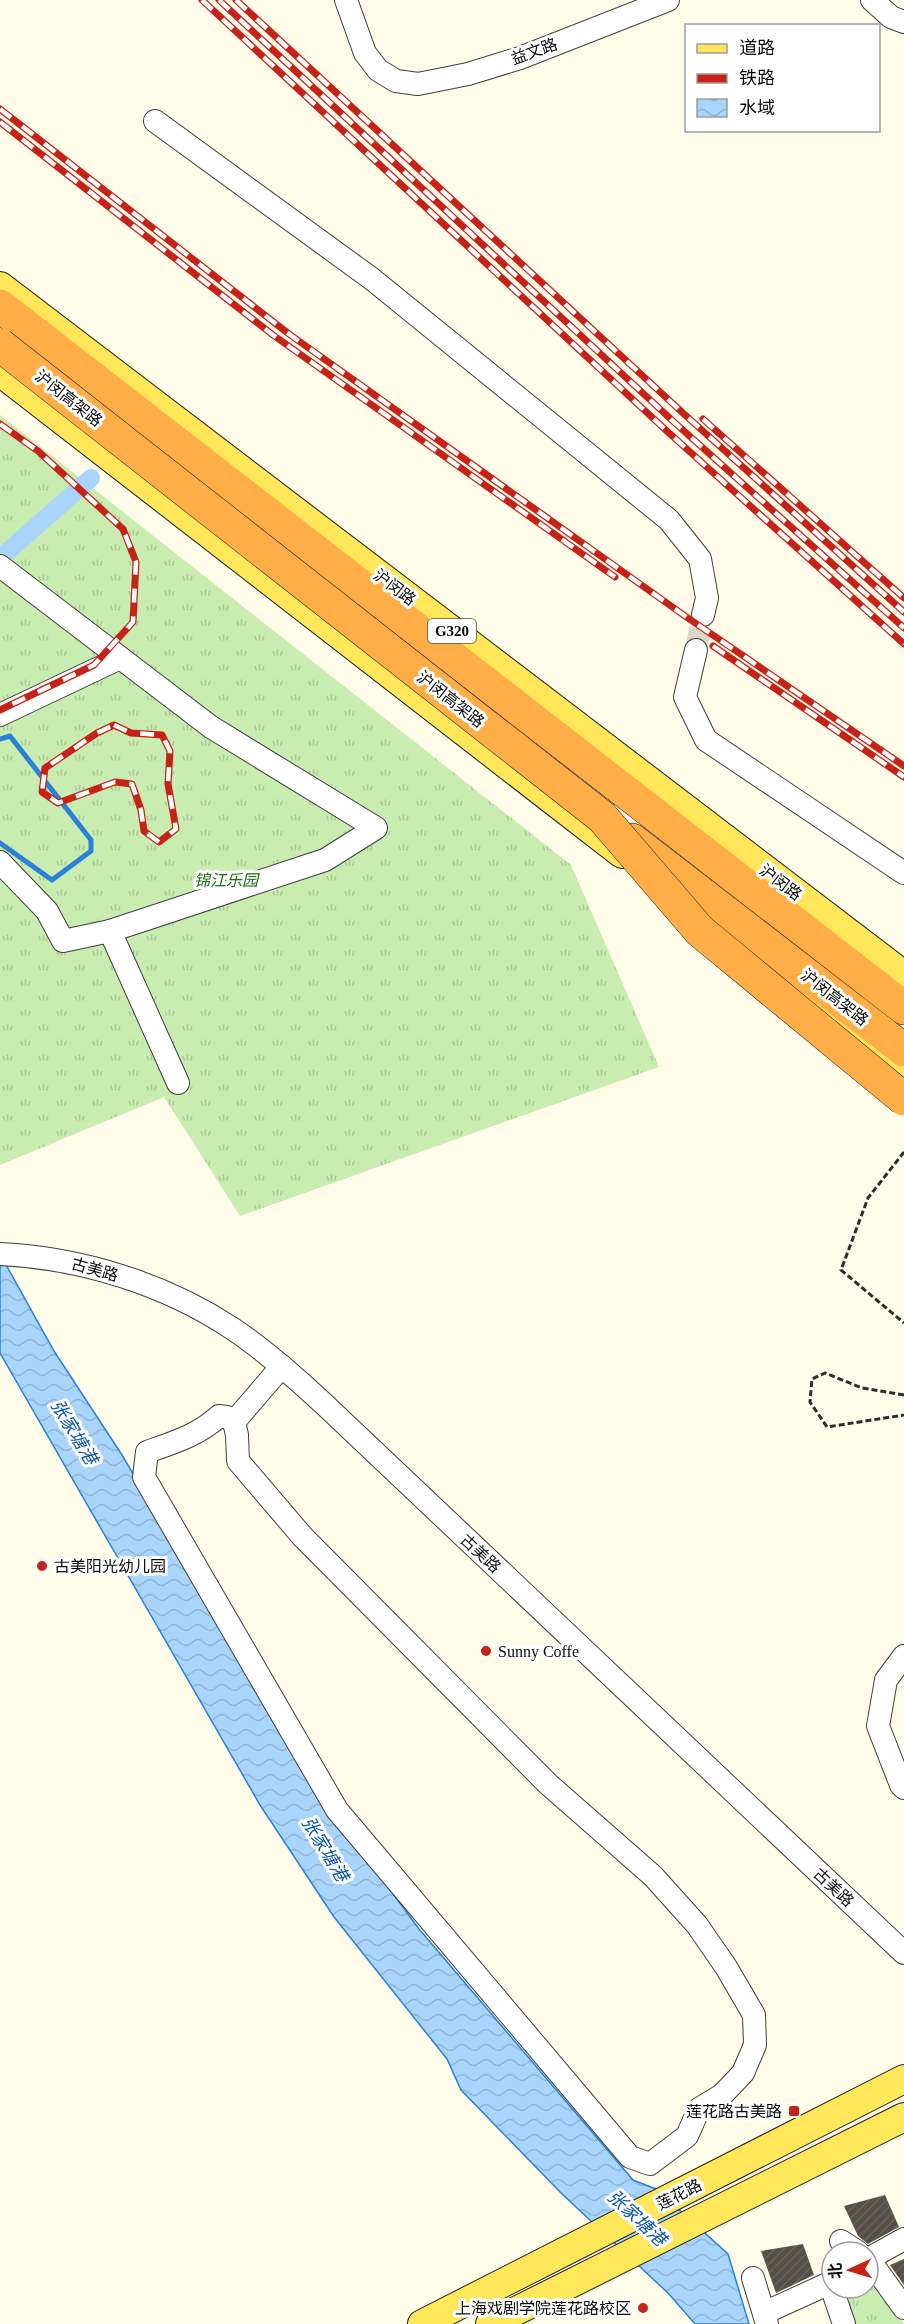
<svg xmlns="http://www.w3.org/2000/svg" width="904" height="2324" font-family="'Times New Roman','Noto Sans SC',serif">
<defs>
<pattern id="grass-tufts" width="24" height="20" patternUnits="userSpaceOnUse" patternTransform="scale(1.5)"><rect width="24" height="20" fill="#c9ecb0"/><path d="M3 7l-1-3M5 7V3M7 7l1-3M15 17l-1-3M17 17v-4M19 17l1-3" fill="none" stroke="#abc996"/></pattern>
<pattern id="water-waves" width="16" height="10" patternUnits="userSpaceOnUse" patternTransform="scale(1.5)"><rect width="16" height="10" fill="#a9d4fb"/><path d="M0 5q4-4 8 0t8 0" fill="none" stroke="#90b5d6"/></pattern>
<pattern id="building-hatch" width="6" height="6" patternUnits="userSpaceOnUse" patternTransform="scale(1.5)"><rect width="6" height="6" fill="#554e47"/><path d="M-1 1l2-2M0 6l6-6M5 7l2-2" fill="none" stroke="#68635d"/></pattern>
</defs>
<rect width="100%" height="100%" fill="#fffde9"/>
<g fill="url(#grass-tufts)">
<path d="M 0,415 L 571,865 L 659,1067 L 240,1216 L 164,1097 L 0,1165 Z"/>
<path d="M 872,2273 L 904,2324 L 849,2324 L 838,2288 L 868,2288 L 868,2274 Z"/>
</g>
<path fill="url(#water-waves)" stroke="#2a81d9" stroke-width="1.5" d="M 0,1254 L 54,1351 L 122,1455 L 332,1811 L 419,1929 L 633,2180 L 656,2189 L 728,2254 L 749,2324 L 695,2324 L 668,2293 L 562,2194 L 461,2090 L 447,2059 L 334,1917 L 260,1805 L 0,1353 Z"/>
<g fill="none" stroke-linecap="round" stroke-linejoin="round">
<path stroke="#2a81d9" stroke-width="5" d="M 0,739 L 10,736 L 91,840 L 91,851 L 52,880 L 0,843"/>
<path stroke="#a9d4fb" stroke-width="18" d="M 7,552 L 91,478"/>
</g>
<g fill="url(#building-hatch)">
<path d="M 885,2195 L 899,2227 L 868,2244 L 858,2236 L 844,2206 Z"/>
<path d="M 803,2244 L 814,2275 L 776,2293 L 761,2251 Z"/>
<path d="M 904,2259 L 904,2285 L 890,2265 Z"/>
</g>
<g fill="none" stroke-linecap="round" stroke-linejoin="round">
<path stroke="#dad9c8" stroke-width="22" stroke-dasharray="22 11" stroke-linecap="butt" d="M 696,650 L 703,615"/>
<defs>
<g id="minor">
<path d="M 346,0 L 365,53 L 378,70 L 396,81 L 418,84 L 468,74 L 520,58 L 668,0"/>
<path d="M 872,0 L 891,17 L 904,22"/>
<path d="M 155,121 L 372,279 L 669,520 L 700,559 L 707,598 L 703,615"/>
<path d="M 0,566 L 211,727 L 376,828 L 325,860 L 110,931 L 63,941 L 47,911 L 0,862"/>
<path d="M 696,650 L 685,697 L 706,740 L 904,873"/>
<path d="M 0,715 L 120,658"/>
<path d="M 110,931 L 178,1083"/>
<path d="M 0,1254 C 82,1258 165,1284 233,1329 C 266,1351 296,1378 325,1405 L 904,1953"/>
<path d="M 219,1416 L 227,1417 L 234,1422 L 237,1435 L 238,1461 L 302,1536 L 548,1784 L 653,1876 L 697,1925 L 726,1967 L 754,2015 L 755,2045 L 743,2073 L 722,2095 L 699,2109 L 687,2136 L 650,2164 L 630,2157 L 337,1810 L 144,1477 L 147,1452 C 172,1443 199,1435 219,1416 Z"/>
<path d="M 234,1422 L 282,1366"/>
<path d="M 904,1656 L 886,1680 L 878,1726 L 901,1785 L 904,1788"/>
<path d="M 841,2241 L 858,2252"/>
<path d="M 868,2258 L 904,2308"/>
<path d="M 868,2259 L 904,2239"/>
<path d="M 753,2278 L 767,2324"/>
<path d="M 830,2283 L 844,2324"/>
<path d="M 764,2313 L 832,2282"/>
</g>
<g id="major">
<path d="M 0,286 L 904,975"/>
<path d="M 0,372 L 622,854"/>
<path d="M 754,955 L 904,1072"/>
<path d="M 422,2324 L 904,2079"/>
<path d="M 490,2324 L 904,2117"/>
</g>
<g id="highway">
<path d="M 0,306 L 904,1008"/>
<path d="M 632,840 L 904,1050"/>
</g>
</defs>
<use href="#minor" stroke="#3e3e3e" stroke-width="24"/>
<use href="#major" stroke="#1c1c1c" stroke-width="30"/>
<use href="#highway" stroke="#1c1c1c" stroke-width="34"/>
<g stroke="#2d2d2d" stroke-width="3" stroke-dasharray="6 3" stroke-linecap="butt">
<path d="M 904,1152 L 868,1198 L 841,1270 L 904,1323"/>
<path d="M 904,1395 L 862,1388 L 825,1373 L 812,1379 L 810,1402 L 827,1427 L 904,1415"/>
</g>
<use href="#minor" stroke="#fff" stroke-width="22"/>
<use href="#major" stroke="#ffe759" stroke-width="28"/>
<use href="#highway" stroke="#ffae47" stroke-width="33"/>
<defs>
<g id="rail">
<path d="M 202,0 L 669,433 L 904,644"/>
<path d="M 219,0 L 675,423 L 904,628"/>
<path d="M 236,0 L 684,414 L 904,612"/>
<path d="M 0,109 L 289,334 L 685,616 L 904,766"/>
<path d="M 0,122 L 273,335 L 615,577"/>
<path d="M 703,419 L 904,598"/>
<path d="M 0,424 L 38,451 L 123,529 L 136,562 L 133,622 L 94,665 L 0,710"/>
<path d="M 713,646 L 904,777"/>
<path d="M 114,725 L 131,733 L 162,735 L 170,751 L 168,784 L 176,829 L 159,842 L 144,831 L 141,810 L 132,784 L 115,782 L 58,803 L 42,792 L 45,768 L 97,733 Z"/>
</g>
</defs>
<use href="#rail" stroke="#c62218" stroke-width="7"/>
<use href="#rail" stroke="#fff" stroke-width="4.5" stroke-dasharray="14" stroke-linecap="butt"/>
<defs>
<path id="highway-bridge" d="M 0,345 L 602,817 L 700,931 L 904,1099"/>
</defs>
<use href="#highway-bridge" stroke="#1c1c1c" stroke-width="34" stroke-linecap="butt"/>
<use href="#highway-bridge" stroke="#ffae47" stroke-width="33"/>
</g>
<g fill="#c62218" stroke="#fff" stroke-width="2">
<circle cx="42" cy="1566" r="6"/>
<circle cx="486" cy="1651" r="6"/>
<rect x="788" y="2105" width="12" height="12" rx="3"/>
<circle cx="643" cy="2308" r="6"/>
</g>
<g text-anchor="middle" stroke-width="6" stroke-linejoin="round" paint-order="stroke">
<rect fill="#fff" stroke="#545454" stroke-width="1.5" x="428" y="619" width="48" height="24" rx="4.5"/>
<g font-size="15" font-weight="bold" fill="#0b0b0b">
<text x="452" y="636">G320</text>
</g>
<g font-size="16" fill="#0b0b0b" stroke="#fff">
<text transform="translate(534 51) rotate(-20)" y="6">益文路</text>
<text transform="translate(69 398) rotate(38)" y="6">沪闵高架路</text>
<text transform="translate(395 587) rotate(37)" y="6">沪闵路</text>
<text transform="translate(451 699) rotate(38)" y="6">沪闵高架路</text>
<text transform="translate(781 882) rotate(37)" y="6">沪闵路</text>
<text transform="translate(835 997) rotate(38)" y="6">沪闵高架路</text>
<text transform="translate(95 1269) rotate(16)" y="6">古美路</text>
<text transform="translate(481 1553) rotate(43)" y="6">古美路</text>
<text transform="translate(834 1887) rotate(43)" y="6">古美路</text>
<text transform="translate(679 2194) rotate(-27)" y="6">莲花路</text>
</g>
<g font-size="16" font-style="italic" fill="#206817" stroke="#fff">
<text x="226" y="886">锦江乐园</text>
</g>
<g font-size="16" fill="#0b0b0b" stroke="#fff" text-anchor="start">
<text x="54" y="1572">古美阳光幼儿园</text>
<text x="498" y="1657">Sunny Coffe</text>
<text x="782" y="2117" text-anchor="end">莲花路古美路</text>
<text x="631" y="2314" text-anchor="end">上海戏剧学院莲花路校区</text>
</g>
<g font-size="18" font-style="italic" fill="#0b53a6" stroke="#fff">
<text transform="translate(74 1432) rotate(59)" y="6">张家塘港</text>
<text transform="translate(325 1849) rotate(59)" y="6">张家塘港</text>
<text transform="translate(637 2218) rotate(43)" y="6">张家塘港</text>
</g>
</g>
<rect x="685" y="24" width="195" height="108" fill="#ffffff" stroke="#9d9d9d" stroke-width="1.5"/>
<rect x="697" y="44" width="30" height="9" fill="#ffe759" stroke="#9d9d9d" stroke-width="1.5"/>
<text x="739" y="54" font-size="18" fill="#0b0b0b">道路</text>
<rect x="697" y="74" width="30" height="9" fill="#c62218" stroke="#9d9d9d" stroke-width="1.5"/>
<text x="739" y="84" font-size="18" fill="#0b0b0b">铁路</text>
<rect x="697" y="99" width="30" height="18" fill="url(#water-waves)" stroke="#9d9d9d" stroke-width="1.5"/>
<text x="739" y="114" font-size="18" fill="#0b0b0b">水域</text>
<g transform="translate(850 2270) rotate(266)"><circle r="28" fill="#ffffff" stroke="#9d9d9d" stroke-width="1.5"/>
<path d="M0-4.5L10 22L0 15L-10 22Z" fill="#c62218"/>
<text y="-9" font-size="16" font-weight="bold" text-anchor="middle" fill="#0b0b0b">北</text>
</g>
</svg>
